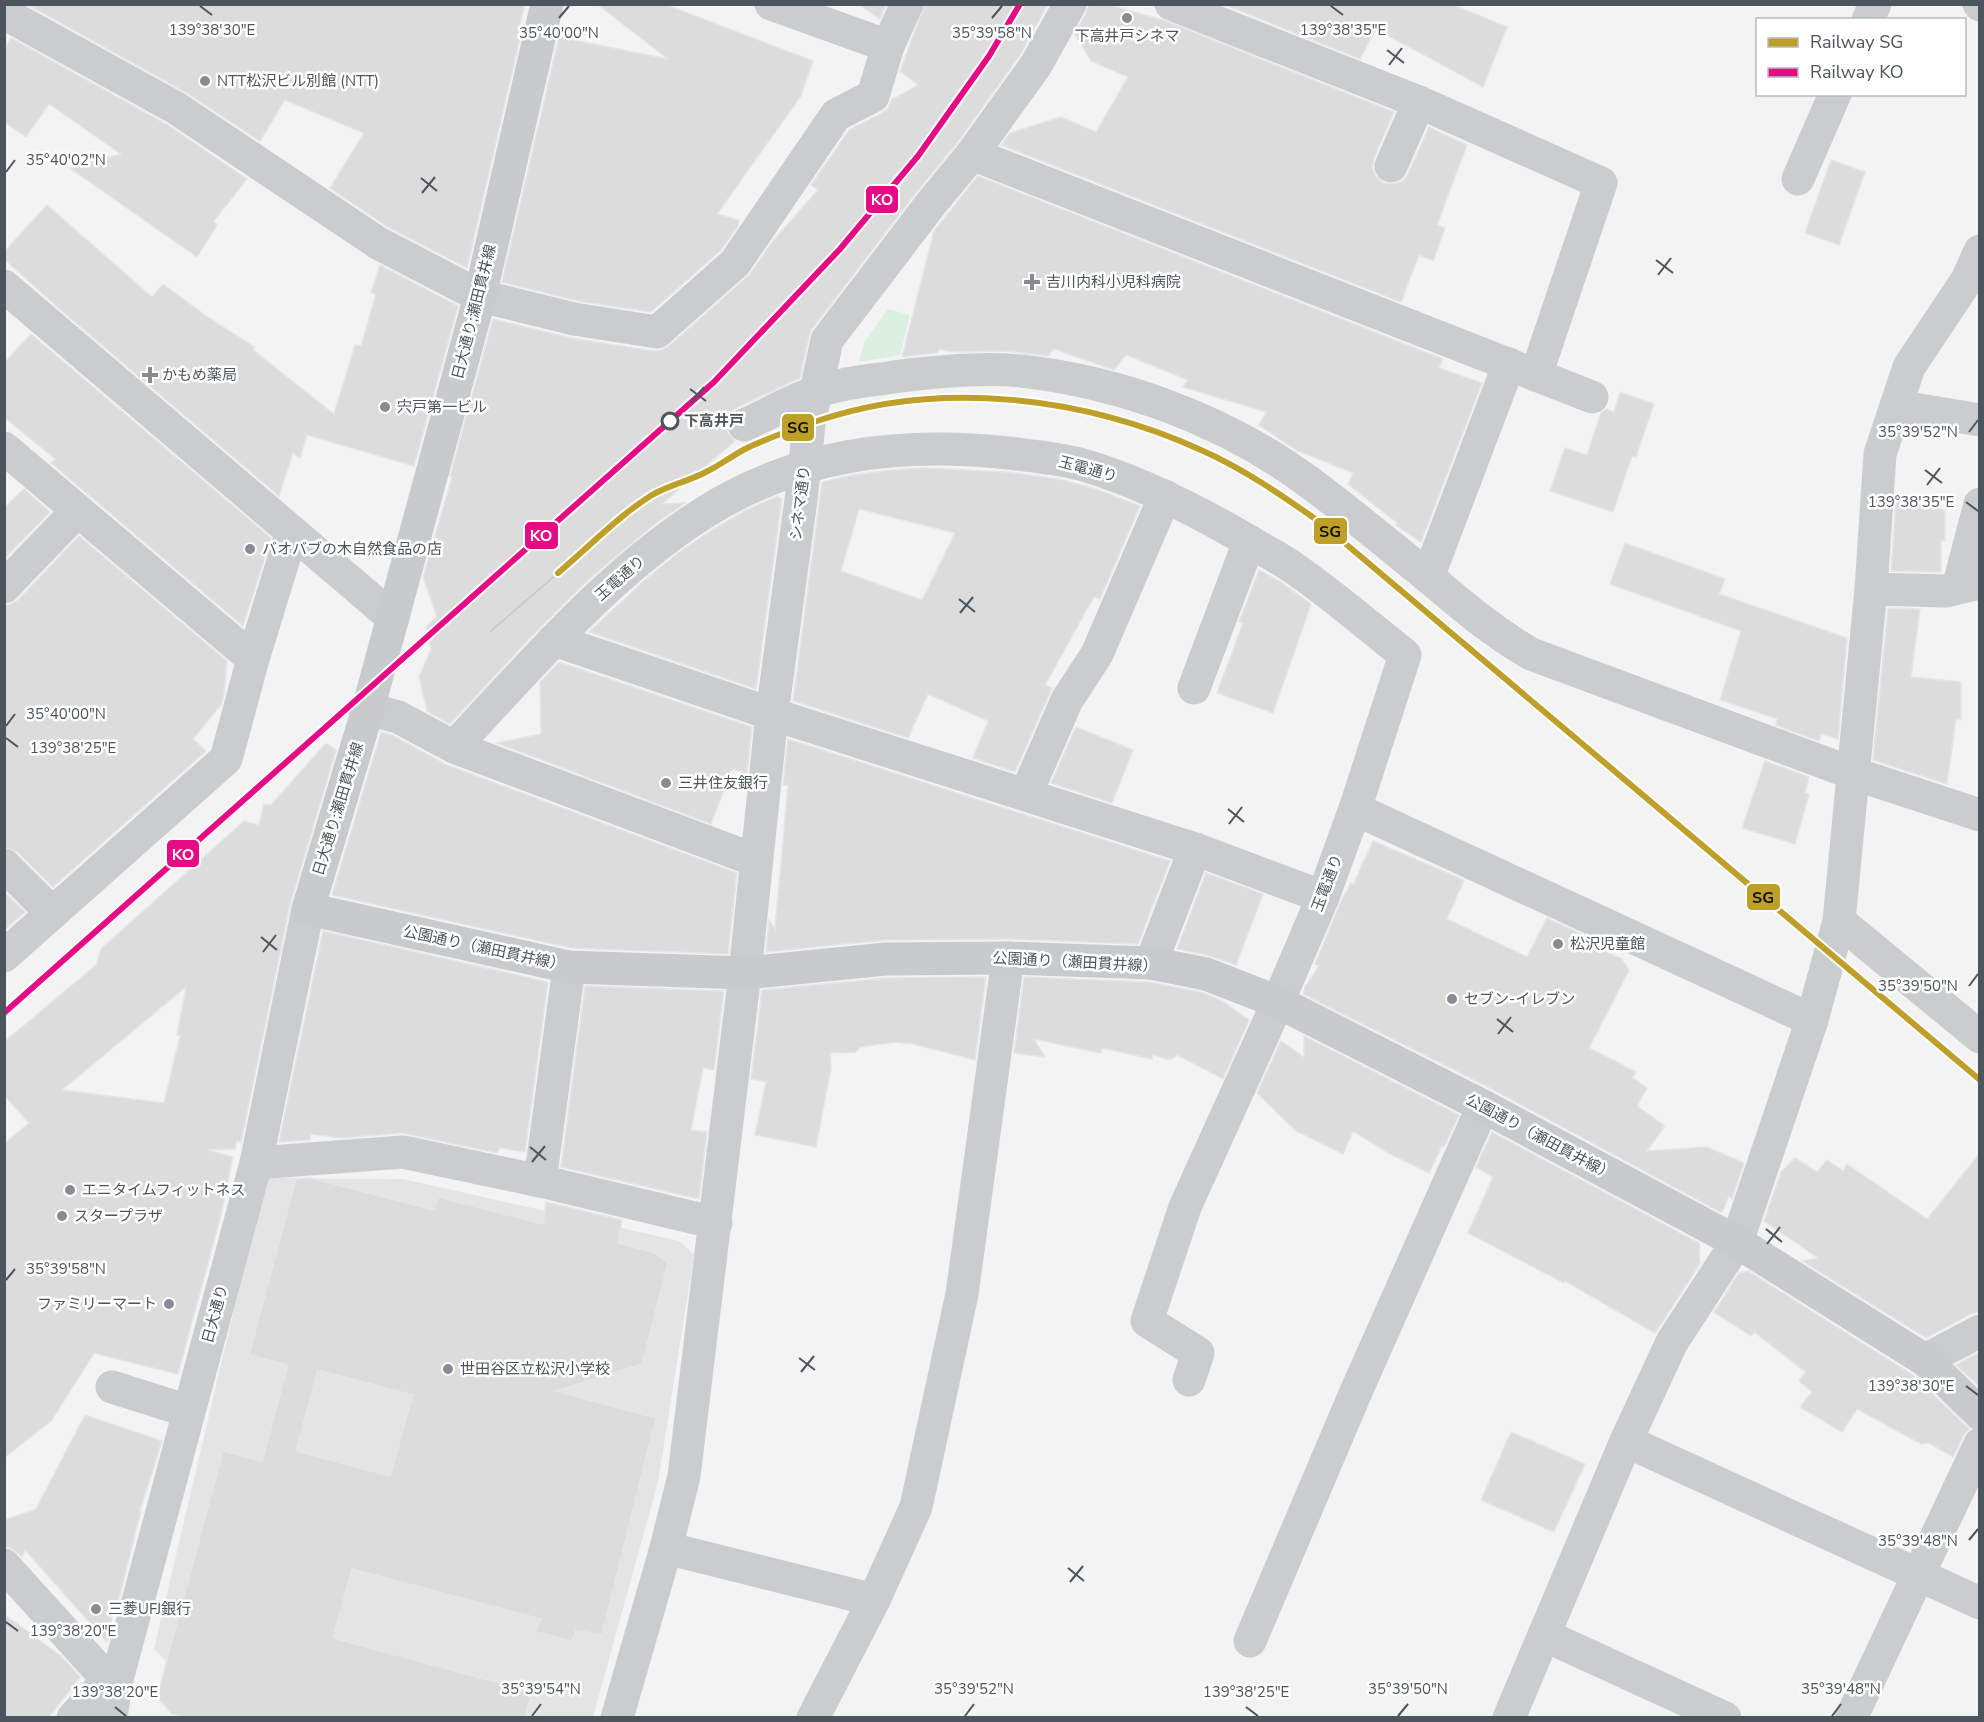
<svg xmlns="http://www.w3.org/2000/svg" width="1984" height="1722" font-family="'Nunito Sans','Noto Sans JP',sans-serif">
<rect width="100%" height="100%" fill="#f3f3f3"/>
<path fill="#e5e4e4" d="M 265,1178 L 403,1179 L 679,1241 L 694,1255 L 658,1482 L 593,1717 L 177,1717 L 188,1683 L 154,1649 Z"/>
<path fill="#dbefe2" d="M 888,309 L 910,315 L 900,355 L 859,362 L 865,341 Z"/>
<g fill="#dcdcdd" stroke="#e4e5e5" stroke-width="1.5" fill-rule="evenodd">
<path d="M 31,4 L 525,4 L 519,28 L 522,29 L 467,268 L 388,227 L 330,188 L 364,133 L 285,100 L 260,141 L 185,92 L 30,6 Z"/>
<path d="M 597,4 L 664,4 L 813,61 L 801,96 L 717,214 L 739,220 L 738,226 L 721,250 L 651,312 L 578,301 L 502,282 L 559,37 L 668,59 Z"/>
<path d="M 859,4 L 886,4 L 880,19 Z"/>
<path d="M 925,4 L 1048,4 L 1020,55 L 957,143 L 915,194 L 812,329 L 809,336 L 800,378 L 736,408 L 729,414 L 725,423 L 727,432 L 735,441 L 662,504 L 685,503 L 655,524 L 589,579 L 528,640 L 450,724 L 427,711 L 419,677 L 431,649 L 426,627 L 437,617 L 423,577 L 452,477 L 450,476 L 493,319 L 571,338 L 654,351 L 662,350 L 669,346 L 750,274 L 772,242 L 818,190 L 811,185 L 849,130 L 882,113 L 888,108 L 891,100 L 918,85 L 900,71 Z"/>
<path d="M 1089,4 L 1106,4 L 1163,20 L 1394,112 L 1374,158 L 1372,167 L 1376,177 L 1384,183 L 1394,184 L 1403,181 L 1408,174 L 1429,127 L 1467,145 L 1437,225 L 1445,228 L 1433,261 L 1419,255 L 1401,302 L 1001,145 L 1010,133 L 1061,117 L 1096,132 L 1128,77 L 1091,61 L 1075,34 L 1086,13 Z"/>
<path d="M 1223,4 L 1451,4 L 1507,27 L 1483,87 L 1376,29 L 1360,59 Z"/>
<path d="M 11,38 L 166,124 L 247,179 L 213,222 L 217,225 L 197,257 L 70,168 L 121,154 L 49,104 L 26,137 L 4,122 L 4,49 Z"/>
<path d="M 1831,160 L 1865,172 L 1839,245 L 1805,233 Z"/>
<path d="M 978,176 L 1443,359 L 1439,368 L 1482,383 L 1421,542 L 1396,525 L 1397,523 L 1348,484 L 1353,473 L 1296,450 L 1259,425 L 1266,412 L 1183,387 L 1188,380 L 1126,355 L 1114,370 L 1054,349 L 1048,356 L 1008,351 L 953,352 L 940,349 L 937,353 L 902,357 L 934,231 Z"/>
<path d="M 47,205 L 152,297 L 163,284 L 209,318 L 255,347 L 253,350 L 334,414 L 355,345 L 361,346 L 376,294 L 371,293 L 380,265 L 458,306 L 414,466 L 307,435 L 300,458 L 293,453 L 279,496 L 56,306 L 4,259 L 4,252 Z"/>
<path d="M 31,334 L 271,538 L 243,626 L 51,463 L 55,459 L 4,417 L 4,363 Z"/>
<path d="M 1620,392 L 1654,404 L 1636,457 L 1632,456 L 1613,512 L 1550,491 L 1565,448 L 1587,455 L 1601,413 L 1606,409 L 1614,412 Z"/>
<path d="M 928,468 L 1006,472 L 1059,479 L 1096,489 L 1140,506 L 1100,599 L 1094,597 L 1045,685 L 1052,688 L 1015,772 L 973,758 L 988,721 L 928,694 L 908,738 L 793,701 L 822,482 L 853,475 L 890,470 ZM 859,509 L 955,533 L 922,600 L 841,571 Z"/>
<path d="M 24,489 L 50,512 L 4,559 L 4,508 Z"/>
<path d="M 778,496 L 782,499 L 756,689 L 589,632 L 646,579 L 678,553 L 712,530 L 746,510 Z"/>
<path d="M 1896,499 L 1945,510 L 1945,541 L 1941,540 L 1941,572 L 1891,571 Z"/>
<path d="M 79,536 L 227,661 L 224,694 L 221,705 L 193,739 L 206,751 L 53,887 L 17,852 L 4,847 L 4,605 L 10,605 L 18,600 Z"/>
<path d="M 1625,543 L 1725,579 L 1719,594 L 1847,638 L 1838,739 L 1821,734 L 1819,741 L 1776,725 L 1777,719 L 1720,700 L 1741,631 L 1610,584 Z"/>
<path d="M 1259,570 L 1279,581 L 1311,604 L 1273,713 L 1217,693 L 1243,623 L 1239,622 Z"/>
<path d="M 1888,608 L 1920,609 L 1911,677 L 1961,682 L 1961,720 L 1956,719 L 1947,784 L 1873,760 Z"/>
<path d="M 559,662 L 752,727 L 747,773 L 732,769 L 711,824 L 497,743 L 541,734 L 540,682 Z"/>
<path d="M 1076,727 L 1133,750 L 1112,803 L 1051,783 Z"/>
<path d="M 381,732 L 392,735 L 447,765 L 737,873 L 728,954 L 571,948 L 332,895 Z"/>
<path d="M 788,739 L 1170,861 L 1138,944 L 1009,939 L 886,940 L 766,952 L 769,920 L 775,929 L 788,786 L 783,785 Z"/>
<path d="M 326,743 L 336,750 L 290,905 L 241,1142 L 237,1141 L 235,1149 L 207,1150 L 233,1157 L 221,1215 L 178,1374 L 94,1353 L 52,1420 L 4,1458 L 4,1144 L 29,1123 L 4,1095 L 4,1042 L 96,965 L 101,949 L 244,821 L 259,825 L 264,804 L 271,805 ZM 186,987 L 177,1035 L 180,1036 L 164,1103 L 62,1090 Z"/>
<path d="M 1765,761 L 1809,777 L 1805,793 L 1809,794 L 1795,844 L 1742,828 Z"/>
<path d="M 1373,841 L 1464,880 L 1447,919 L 1527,957 L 1547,918 L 1594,940 L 1592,945 L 1622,959 L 1629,970 L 1589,1048 L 1636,1072 L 1633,1078 L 1647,1088 L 1637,1106 L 1665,1126 L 1647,1151 L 1707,1147 L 1744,1163 L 1732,1199 L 1729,1196 L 1722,1213 L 1492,1089 L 1303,994 L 1305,987 L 1319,966 L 1315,964 L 1342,899 L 1351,883 L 1353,885 Z"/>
<path d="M 1206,873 L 1263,894 L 1236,965 L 1210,956 L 1177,949 Z"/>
<path d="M 4,892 L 25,912 L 4,930 Z"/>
<path d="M 323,931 L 548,982 L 525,1152 L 500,1148 L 497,1153 L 402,1133 L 341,1138 L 311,1134 L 310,1140 L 279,1142 Z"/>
<path d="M 986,977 L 975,1060 L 909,1043 L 909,1044 L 896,1042 L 860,1047 L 856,1052 L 830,1053 L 831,1068 L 816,1147 L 755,1135 L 766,1082 L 751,1079 L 762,990 L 887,978 Z"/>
<path d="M 1024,977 L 1149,982 L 1201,992 L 1222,1001 L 1249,1020 L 1223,1079 L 1177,1055 L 1170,1060 L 1153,1055 L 1152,1059 L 1102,1048 L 1101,1053 L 1034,1039 L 1045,1057 L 1014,1053 Z"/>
<path d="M 585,986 L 724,991 L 714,1070 L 703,1068 L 691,1130 L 707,1132 L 699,1199 L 561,1167 Z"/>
<path d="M 1304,1036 L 1459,1115 L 1444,1147 L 1442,1146 L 1429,1173 L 1390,1154 L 1353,1131 L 1343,1154 L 1296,1131 L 1257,1093 L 1281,1041 L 1304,1057 Z"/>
<path d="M 1492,1132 L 1699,1243 L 1700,1264 L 1655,1333 L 1565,1281 L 1564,1283 L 1468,1233 L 1493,1177 L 1476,1167 Z"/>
<path d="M 1980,1153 L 1980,1312 L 1971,1314 L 1926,1338 L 1802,1261 L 1818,1258 L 1764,1221 L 1781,1172 L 1795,1158 L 1817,1172 L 1827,1160 L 1843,1171 L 1847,1164 L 1927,1219 Z"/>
<path d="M 311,1178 L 434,1210 L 438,1197 L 543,1224 L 546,1202 L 622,1220 L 618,1243 L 655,1253 L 668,1263 L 642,1364 L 555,1391 L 656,1418 L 602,1635 L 576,1630 L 572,1641 L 536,1632 L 541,1619 L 352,1569 L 333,1638 L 532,1692 L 525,1718 L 186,1718 L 172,1714 L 157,1697 L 223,1451 L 262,1461 L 288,1365 L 249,1355 L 296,1179 ZM 318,1370 L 413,1395 L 390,1476 L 296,1451 Z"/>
<path d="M 1748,1271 L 1913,1375 L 1969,1429 L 1963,1436 L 1953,1457 L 1929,1443 L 1921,1444 L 1857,1409 L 1842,1432 L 1800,1407 L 1812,1392 L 1799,1381 L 1806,1372 L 1754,1332 L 1751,1336 L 1714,1312 L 1739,1273 Z"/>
<path d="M 1980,1352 L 1980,1387 L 1956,1365 Z"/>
<path d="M 85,1415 L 162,1441 L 140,1510 L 141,1511 L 118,1603 L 115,1603 L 107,1642 L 25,1550 L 22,1557 L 10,1547 L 4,1547 L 4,1520 L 36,1509 Z"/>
<path d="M 1511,1432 L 1585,1464 L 1554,1532 L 1481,1500 Z"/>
<path d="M 4,1614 L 62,1657 L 80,1677 L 48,1718 L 4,1718 Z"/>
</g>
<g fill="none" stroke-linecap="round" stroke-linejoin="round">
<g stroke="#cacdce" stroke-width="33">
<path d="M 771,4 L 888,46"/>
<path d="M 1171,4 L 1419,102 L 1601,183 L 1536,375"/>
<path d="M 1979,4 L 1980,5"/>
<path d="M 4,13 L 176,108 L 378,243 L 480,296 L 574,319 L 657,332 L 735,263 L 836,115 L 873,96 L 888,46 L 907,4"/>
<path d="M 1868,20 L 1875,4"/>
<path d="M 972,154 L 1592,397"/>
<path d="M 1391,166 L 1419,102"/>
<path d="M 1798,179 L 1835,94"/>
<path d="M 4,286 L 393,618"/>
<path d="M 1896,406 L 1980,420"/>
<path d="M 744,425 C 767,415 790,401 814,393 C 839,383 868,381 894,377 C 932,372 983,367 1021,371 C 1120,382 1221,419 1302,477 C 1345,508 1385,542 1426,575 C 1460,604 1493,632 1531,654 L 1855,774 L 1980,815"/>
<path d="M 4,448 L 253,659"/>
<path d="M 1428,577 L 1509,364"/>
<path d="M 4,587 L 77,511"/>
<path d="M 1958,588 L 1980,504"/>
<path d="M 1871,589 L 1946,591 L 1980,583"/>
<path d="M 554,640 L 772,714 L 1195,849 L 1323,897"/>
<path d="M 1194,688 L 1249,542"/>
<path d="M 368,709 L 398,717 L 454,747 L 755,860"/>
<path d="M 454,747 C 532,664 606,576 702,514 C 796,454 899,441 1008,453 C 1032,456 1057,458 1080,464 C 1139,481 1194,509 1247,540 C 1263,550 1280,558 1295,569 C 1333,595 1368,626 1405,655 L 1355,809 L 1323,897 L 1278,1002 L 1185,1207 L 1147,1321 L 1198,1353 L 1189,1380"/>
<path d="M 1026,794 L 1067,700 L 1097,654 L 1165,496"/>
<path d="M 1355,809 L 1812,1020"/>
<path d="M 4,865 L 52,913"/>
<path d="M 1839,921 L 1980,1037"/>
<path d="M 4,956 L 226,759 L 253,659 L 292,532"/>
<path d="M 1151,963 L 1195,849"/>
<path d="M 256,1163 L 403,1152 L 540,1181 L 716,1223"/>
<path d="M 540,1181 L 569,967"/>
<path d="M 1925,1360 L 1980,1331"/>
<path d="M 112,1387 L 188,1411"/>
<path d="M 1626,1441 L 1980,1603"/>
<path d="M 666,1548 L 874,1600"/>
<path d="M 4,1565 L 108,1680"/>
<path d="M 1544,1635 L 1725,1718"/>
<path d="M 1250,1641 L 1355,1394 L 1483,1106"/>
<path d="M 73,1718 L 108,1680 L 116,1683"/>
<path d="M 111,1718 L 116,1683 L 256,1163 L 308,909"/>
<path d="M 617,1718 L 666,1548 L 684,1476 L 745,973 L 772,714 L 802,492 L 809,424 L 827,340 L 930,205 L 972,154 L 1036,65 L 1070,4"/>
<path d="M 813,1718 L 874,1600 L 916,1507 L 962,1294 L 1008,958"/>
<path d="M 1509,1718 L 1626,1441 L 1672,1342 L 1737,1242 L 1812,1020 L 1839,921 L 1871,589 L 1880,454 L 1909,367 L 1967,280 L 1980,251"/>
<path d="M 1851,1718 L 1980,1444"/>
</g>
<path stroke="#c8cbcd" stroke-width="33" d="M 547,4 L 480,296 L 368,709 L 308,909 L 569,967 L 745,973 L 886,959 L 1008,958 L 1151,963 L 1206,974 L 1278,1002 L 1483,1106 L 1737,1242 L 1925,1360 L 1980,1414"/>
<path stroke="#c6c8c9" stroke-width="1.5" d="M 491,631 L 558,573"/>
<defs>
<path id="rail-1" d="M 558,573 C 589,547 618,516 652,495 C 669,485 689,481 706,472 C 720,465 732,456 745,449 C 768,438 793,429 817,421 C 941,379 1084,397 1201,450 C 1244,469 1283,496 1321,523 L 1980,1080"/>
<path id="rail-2" d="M 4,1013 L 714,382 L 840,249 L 918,156 L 989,56 L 1020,4"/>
</defs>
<use href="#rail-1" stroke="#fff" stroke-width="10"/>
<use href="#rail-2" stroke="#fff" stroke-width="10"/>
<use href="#rail-1" stroke="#be9f29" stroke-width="6"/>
<use href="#rail-2" stroke="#e50b84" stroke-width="6"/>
</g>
<path fill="none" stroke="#4c555d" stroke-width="2" d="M 200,6 L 212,15M 1331,6 L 1343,15M 559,18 L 569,6M 992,18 L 1002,6M 1387,50 L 1404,63M 1389,65 L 1402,48M 6,172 L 15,160M 421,178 L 437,191M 422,193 L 435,177M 1656,260 L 1673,273M 1658,275 L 1671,258M 690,389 L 706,401M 691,403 L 704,387M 1969,432 L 1978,420M 1925,470 L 1942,483M 1927,485 L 1940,468M 1966,502 L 1978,511M 959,599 L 975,612M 960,613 L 973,597M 6,726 L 15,714M 6,738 L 18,747M 1228,809 L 1244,822M 1229,824 L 1242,807M 261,937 L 277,950M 263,952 L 276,935M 1969,986 L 1978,974M 1497,1019 L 1513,1032M 1498,1034 L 1511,1017M 530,1147 L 546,1160M 532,1162 L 545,1146M 1766,1229 L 1782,1242M 1767,1244 L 1780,1227M 6,1280 L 15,1269M 799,1358 L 815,1370M 801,1372 L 814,1356M 1966,1386 L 1978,1395M 1969,1540 L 1978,1529M 1068,1568 L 1084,1581M 1070,1582 L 1083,1566M 6,1622 L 18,1631M 115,1707 L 126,1716M 1246,1707 L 1258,1716M 532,1716 L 541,1704M 965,1716 L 974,1704M 1398,1716 L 1408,1704M 1832,1716 L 1841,1704"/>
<g fill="#868c92" stroke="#fff" stroke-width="2">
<circle cx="1127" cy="18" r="6"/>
<circle cx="205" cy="81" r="6"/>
<path d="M1029 273h6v6h6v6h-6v6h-6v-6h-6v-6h6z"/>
<path d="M147 366h6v6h6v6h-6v6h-6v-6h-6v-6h6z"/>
<circle cx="385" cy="407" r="6"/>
<circle cx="250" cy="549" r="6"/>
<circle cx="666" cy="783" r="6"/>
<circle cx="1558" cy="944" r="6"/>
<circle cx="1452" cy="999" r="6"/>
<circle cx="70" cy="1190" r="6"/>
<circle cx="62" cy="1216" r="6"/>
<circle cx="169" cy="1304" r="6"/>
<circle cx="448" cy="1369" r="6"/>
<circle cx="96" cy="1609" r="6"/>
</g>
<circle fill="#fff" stroke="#4c555d" stroke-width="3" cx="670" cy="421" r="8"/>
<g text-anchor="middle" stroke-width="5" stroke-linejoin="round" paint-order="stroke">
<g font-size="15" fill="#4c555d" stroke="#fff" text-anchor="start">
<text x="1127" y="41" text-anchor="middle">下高井戸シネマ</text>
<text x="217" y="86">NTT松沢ビル別館 (NTT)</text>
<text x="1046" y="287">吉川内科小児科病院</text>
<text x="162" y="380">かもめ薬局</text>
<text x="397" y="412">宍戸第一ビル</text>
<text x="262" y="554">バオバブの木自然食品の店</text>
<text x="678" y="788">三井住友銀行</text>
<text x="1570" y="949">松沢児童館</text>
<text x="1464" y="1004">セブン-イレブン</text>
<text x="82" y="1195">エニタイムフィットネス</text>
<text x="74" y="1221">スタープラザ</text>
<text x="157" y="1309" text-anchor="end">ファミリーマート</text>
<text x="460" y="1374">世田谷区立松沢小学校</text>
<text x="108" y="1614">三菱UFJ銀行</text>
</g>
<g font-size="15" fill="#4c555d" stroke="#fff">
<text transform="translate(474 312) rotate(-76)" y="5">日大通り;瀬田貫井線</text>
<text transform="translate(1088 469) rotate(15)" y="5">玉電通り</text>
<text transform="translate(800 503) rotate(-83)" y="5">シネマ通り</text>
<text transform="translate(620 578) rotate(-41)" y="5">玉電通り</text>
<text transform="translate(338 809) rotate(-73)" y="5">日大通り;瀬田貫井線</text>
<text transform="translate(1327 883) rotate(-69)" y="5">玉電通り</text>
<text transform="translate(484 948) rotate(12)" y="5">公園通り（瀬田貫井線）</text>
<text transform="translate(1075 962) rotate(3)" y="5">公園通り（瀬田貫井線）</text>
<text transform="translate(1540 1137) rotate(28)" y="5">公園通り（瀬田貫井線）</text>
<text transform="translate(215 1314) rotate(-75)" y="5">日大通り</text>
</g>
<g font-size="15" font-weight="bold" fill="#4c555d" stroke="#fff" text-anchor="start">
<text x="684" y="426">下高井戸</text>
</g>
</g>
<g font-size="15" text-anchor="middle" fill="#4c555d" stroke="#fff" stroke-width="5" stroke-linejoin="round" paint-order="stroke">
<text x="212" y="35">139°38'30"E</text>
<text x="1343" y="35">139°38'35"E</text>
<text x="559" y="38">35°40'00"N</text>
<text x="992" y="38">35°39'58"N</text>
<text x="66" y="165">35°40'02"N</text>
<text x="1918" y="437">35°39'52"N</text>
<text x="1911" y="507">139°38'35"E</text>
<text x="66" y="719">35°40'00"N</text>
<text x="73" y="753">139°38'25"E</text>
<text x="1918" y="991">35°39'50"N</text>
<text x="66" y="1274">35°39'58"N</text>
<text x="1911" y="1391">139°38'30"E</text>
<text x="1918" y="1546">35°39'48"N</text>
<text x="73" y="1636">139°38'20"E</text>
<text x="541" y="1694">35°39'54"N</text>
<text x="974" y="1694">35°39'52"N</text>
<text x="1408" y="1694">35°39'50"N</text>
<text x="1841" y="1694">35°39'48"N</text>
<text x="115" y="1697">139°38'20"E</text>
<text x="1246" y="1697">139°38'25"E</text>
</g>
<g stroke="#fff" stroke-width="2">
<rect x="865" y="185" width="34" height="29" rx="6" fill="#e50b84"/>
<rect x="781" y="413" width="34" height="29" rx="6" fill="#be9f29"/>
<rect x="1313" y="517" width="35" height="28" rx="6" fill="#be9f29"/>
<rect x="524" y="521" width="35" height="29" rx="6" fill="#e50b84"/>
<rect x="166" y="839" width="34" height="29" rx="6" fill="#e50b84"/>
<rect x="1746" y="883" width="35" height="28" rx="6" fill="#be9f29"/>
</g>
<g font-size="16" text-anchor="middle" font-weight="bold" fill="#fff">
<text x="882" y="205">KO</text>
<text x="541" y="541">KO</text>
<text x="183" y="860">KO</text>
</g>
<g font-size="16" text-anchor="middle" font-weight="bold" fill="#111">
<text x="798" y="433">SG</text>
<text x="1330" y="537">SG</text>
<text x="1763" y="903">SG</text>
</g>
<rect width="1984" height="1722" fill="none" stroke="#4c555d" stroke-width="12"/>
<rect x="1756" y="18" width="210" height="78" fill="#ffffff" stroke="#b7bbbe" stroke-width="1.5"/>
<rect x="1768" y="38" width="30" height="9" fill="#be9f29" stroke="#b7bbbe" stroke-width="1.5"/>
<text x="1810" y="48" font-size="18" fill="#4c555d">Railway SG</text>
<rect x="1768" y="68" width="30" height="9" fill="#e50b84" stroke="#b7bbbe" stroke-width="1.5"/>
<text x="1810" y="78" font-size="18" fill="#4c555d">Railway KO</text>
</svg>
